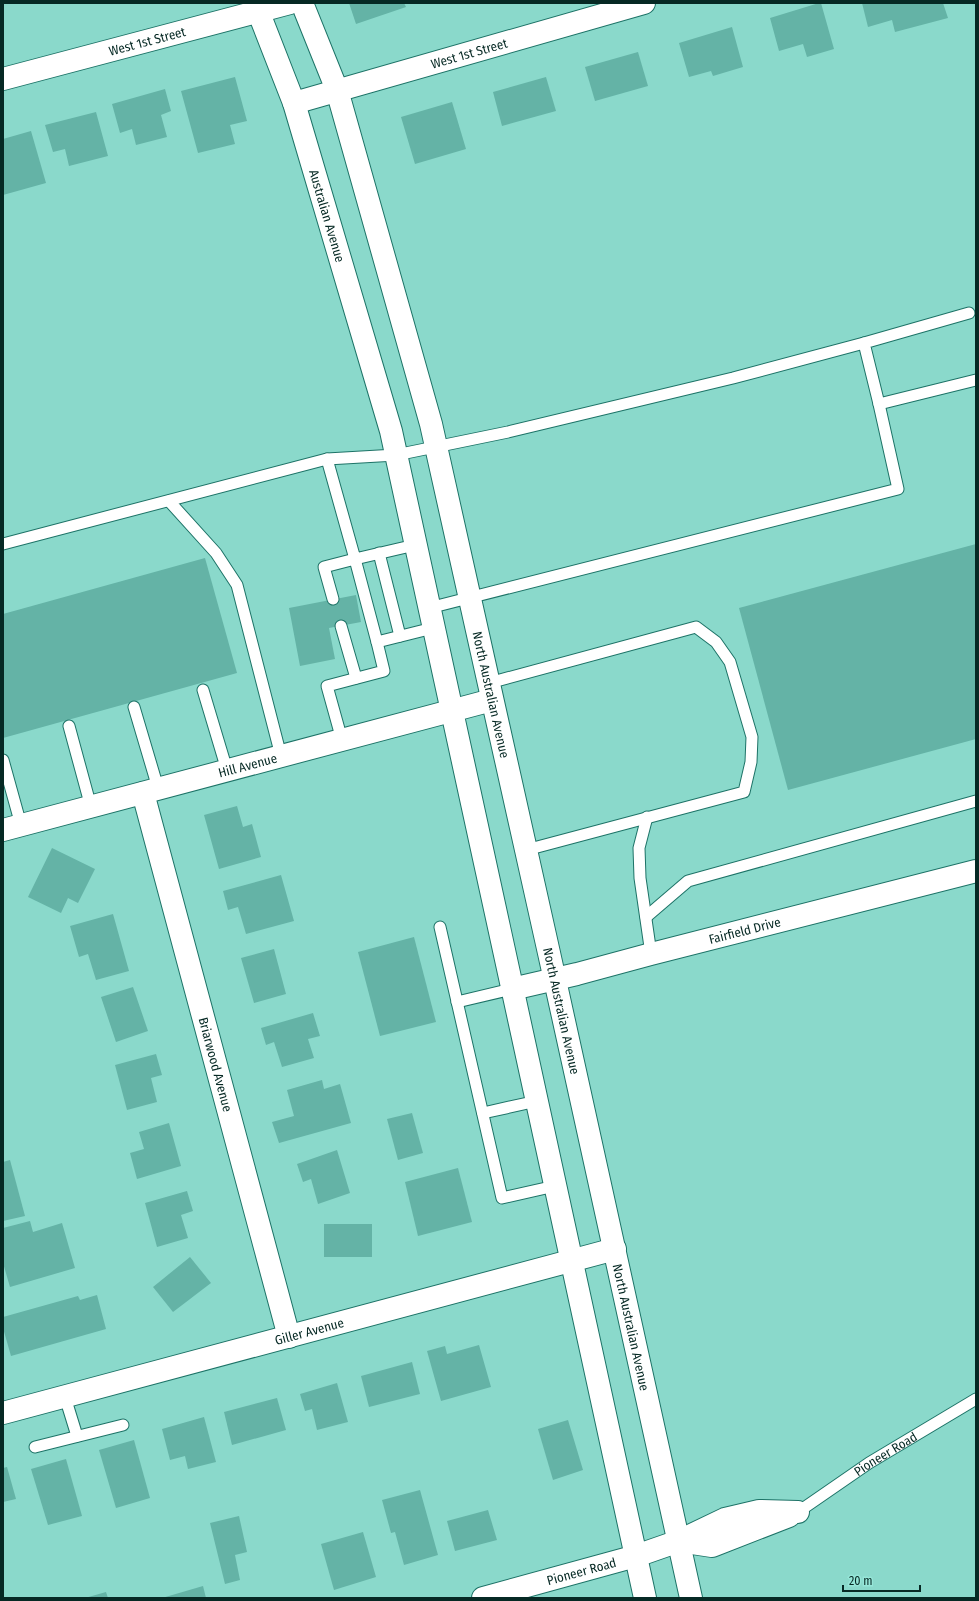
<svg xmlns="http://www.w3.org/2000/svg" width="979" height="1601" font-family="'Fira Sans Condensed',sans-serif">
<rect width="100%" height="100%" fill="#8ad9cb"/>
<g fill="#64b3a6">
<path d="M 349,3 L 404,3 L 406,7 L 356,24 Z"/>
<path d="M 819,3 L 821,3 L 834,49 L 807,57 L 803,44 L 779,51 L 770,18 Z"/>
<path d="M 862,3 L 943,3 L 948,18 L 895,32 L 892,20 L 868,27 Z"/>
<path d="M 732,27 L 743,67 L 713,76 L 711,71 L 689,77 L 679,43 Z"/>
<path d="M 638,52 L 648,86 L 595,101 L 585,67 Z"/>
<path d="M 235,77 L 247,121 L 230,125 L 235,144 L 198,153 L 181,91 Z"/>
<path d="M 546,77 L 556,111 L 502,126 L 493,92 Z"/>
<path d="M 165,89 L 171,111 L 161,115 L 167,137 L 136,145 L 132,129 L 120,133 L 112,104 Z"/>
<path d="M 452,102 L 466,149 L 415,164 L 401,117 Z"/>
<path d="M 96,112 L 108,156 L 69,166 L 65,149 L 53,152 L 45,125 Z"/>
<path d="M 31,131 L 46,183 L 3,195 L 3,139 Z"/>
<path d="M 976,544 L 976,739 L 788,790 L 739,608 Z"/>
<path d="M 205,558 L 237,673 L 3,738 L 3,614 Z"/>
<path d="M 356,595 L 361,622 L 329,628 L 335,659 L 300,666 L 289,608 Z"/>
<path d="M 237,806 L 243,827 L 252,824 L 261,857 L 219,869 L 204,815 Z"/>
<path d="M 52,848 L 95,869 L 78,903 L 68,898 L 61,913 L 28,897 Z"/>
<path d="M 281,875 L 294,921 L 246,934 L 238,907 L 228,910 L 223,891 Z"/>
<path d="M 113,914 L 129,971 L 96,980 L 88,954 L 79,957 L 70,926 Z"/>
<path d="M 414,937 L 436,1022 L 380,1036 L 358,952 Z"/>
<path d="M 274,949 L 286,994 L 254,1003 L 241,958 Z"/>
<path d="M 133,987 L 148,1031 L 116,1042 L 101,997 Z"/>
<path d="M 313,1013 L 320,1036 L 308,1039 L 314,1058 L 282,1067 L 274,1042 L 266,1045 L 261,1028 Z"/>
<path d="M 156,1054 L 162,1075 L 151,1078 L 157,1102 L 127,1110 L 115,1065 Z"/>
<path d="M 322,1080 L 324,1089 L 340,1084 L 351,1123 L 279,1143 L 272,1122 L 294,1116 L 287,1090 Z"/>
<path d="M 412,1113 L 423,1153 L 398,1160 L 387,1119 Z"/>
<path d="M 169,1123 L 181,1166 L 137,1179 L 130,1153 L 144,1149 L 139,1132 Z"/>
<path d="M 337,1150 L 350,1193 L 318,1204 L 311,1179 L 303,1182 L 297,1164 Z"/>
<path d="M 10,1160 L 25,1216 L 3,1221 L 3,1162 Z"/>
<path d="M 458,1168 L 472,1222 L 418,1236 L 405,1182 Z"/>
<path d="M 187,1191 L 193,1211 L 181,1215 L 188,1238 L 157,1247 L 145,1203 Z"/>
<path d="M 30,1221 L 33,1232 L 62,1223 L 75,1268 L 10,1287 L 3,1263 L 3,1228 Z"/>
<rect x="324" y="1224" width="48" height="33"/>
<path d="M 190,1257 L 211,1283 L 173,1312 L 153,1287 Z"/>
<path d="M 97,1295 L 106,1329 L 11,1356 L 3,1328 L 3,1317 L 78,1296 L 80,1300 Z"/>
<path d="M 479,1345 L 491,1387 L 441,1401 L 427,1351 L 445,1346 L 447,1354 Z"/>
<path d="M 412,1362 L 420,1394 L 369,1407 L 361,1376 Z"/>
<path d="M 337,1383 L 348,1422 L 317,1430 L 312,1409 L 305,1411 L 300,1394 Z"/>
<path d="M 277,1398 L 286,1430 L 232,1445 L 224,1412 Z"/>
<path d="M 204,1417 L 216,1462 L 188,1469 L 185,1456 L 170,1460 L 162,1429 Z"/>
<path d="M 568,1420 L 583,1470 L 553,1480 L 538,1429 Z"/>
<path d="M 134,1440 L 150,1498 L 116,1508 L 99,1450 Z"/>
<path d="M 66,1459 L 82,1516 L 48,1525 L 31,1469 Z"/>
<path d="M 7,1467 L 16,1499 L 3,1502 L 3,1468 Z"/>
<path d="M 420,1490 L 438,1555 L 404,1565 L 395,1532 L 391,1533 L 382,1500 Z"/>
<path d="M 488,1510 L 497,1540 L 455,1551 L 447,1521 Z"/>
<path d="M 239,1516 L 247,1552 L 235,1555 L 240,1580 L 225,1584 L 210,1523 Z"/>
<path d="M 363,1532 L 376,1577 L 334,1590 L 321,1544 Z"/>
<path d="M 203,1586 L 206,1598 L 162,1598 Z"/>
<path d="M 106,1592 L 108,1598 L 85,1598 Z"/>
</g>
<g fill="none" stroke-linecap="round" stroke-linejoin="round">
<defs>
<g id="lane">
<path d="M 879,404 L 864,343 L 969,313"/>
<path d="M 327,459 L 355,559 L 415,545"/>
<path d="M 169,501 L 216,553 L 237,585 L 281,756"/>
<path d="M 3,544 L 327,459 L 396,455 L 508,432 L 733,378 L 864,343"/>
<path d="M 379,553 L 400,636"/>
<path d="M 333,599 L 324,567 L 355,559 L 377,642"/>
<path d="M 429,608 L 898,489 L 879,404 L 976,380"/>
<path d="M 341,626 L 356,678"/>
<path d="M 489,683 L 696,627 L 716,642 L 730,662 L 752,737 L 751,762 L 744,792 L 526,850"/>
<path d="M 203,690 L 227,770"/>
<path d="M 134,707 L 158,788"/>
<path d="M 69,726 L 91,807"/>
<path d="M 342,740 L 327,686 L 384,671 L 377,642 L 433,628"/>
<path d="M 3,760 L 21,825"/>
<path d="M 647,817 L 639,848 L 640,878 L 651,954"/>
<path d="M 646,917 L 688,881 L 976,801"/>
<path d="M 440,927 L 502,1198 L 555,1186"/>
<path d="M 457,1002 L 512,989"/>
<path d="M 483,1113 L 537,1101"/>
<path d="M 65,1397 L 77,1436"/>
<path d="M 35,1447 L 123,1425"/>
<path id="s1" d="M 798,1512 L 869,1463 L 976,1399"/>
</g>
<g id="street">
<path id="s2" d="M 3,79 L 290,3"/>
<path id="s3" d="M 294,103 L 644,3"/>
<path id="s4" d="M 143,793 L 289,1337"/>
<path id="s5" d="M 3,830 L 492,700"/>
<path id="s6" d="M 512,989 L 577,974 L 651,954 L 976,871"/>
<path id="s7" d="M 3,1413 L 615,1249"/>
<path d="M 679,1541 L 712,1546 L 789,1516"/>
<path id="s8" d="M 483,1598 L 636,1556 L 679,1541 L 725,1519 L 759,1511 L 798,1512"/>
</g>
<g id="secondary">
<path id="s9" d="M 255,3 L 294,103 L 391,431 L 645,1598"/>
<path id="s10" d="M 302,3 L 337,90 L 431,424 L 549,953 L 691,1598"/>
</g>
</defs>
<use href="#lane" stroke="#1d7367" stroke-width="13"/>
<use href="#street" stroke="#1d7367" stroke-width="24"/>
<use href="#secondary" stroke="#1d7367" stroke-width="24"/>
<use href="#lane" stroke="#fff" stroke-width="11"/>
<use href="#street" stroke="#fff" stroke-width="22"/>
<use href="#secondary" stroke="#fff" stroke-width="22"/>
</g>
<g text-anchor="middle" stroke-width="3" stroke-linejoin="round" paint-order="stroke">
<g font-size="13" fill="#062924" stroke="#96e6d8">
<text dy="5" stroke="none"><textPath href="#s2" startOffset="149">West 1st Street</textPath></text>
<text dy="5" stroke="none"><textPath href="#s3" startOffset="182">West 1st Street</textPath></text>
<text dy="5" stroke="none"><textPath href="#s9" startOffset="225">Australian Avenue</textPath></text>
<text dy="5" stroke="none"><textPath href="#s10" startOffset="718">North Australian Avenue</textPath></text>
<text dy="5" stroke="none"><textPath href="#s5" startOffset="253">Hill Avenue</textPath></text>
<text dy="5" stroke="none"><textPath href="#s6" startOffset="240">Fairfield Drive</textPath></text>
<text dy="5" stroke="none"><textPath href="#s10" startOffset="1042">North Australian Avenue</textPath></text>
<text dy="5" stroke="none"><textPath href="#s4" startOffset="281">Briarwood Avenue</textPath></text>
<text dy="5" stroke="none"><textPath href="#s10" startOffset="1366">North Australian Avenue</textPath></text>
<text dy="5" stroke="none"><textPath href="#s7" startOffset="317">Giller Avenue</textPath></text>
<text dy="5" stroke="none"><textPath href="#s1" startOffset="105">Pioneer Road</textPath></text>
<text dy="5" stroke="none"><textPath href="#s8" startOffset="102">Pioneer Road</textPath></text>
</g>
</g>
<rect width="979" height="1601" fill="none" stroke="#062924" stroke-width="8"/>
<path d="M843 1585v6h77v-6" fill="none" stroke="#062924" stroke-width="2"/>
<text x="849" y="1585" font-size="12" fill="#062924" stroke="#96e6d8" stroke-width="3" paint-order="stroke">20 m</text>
</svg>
